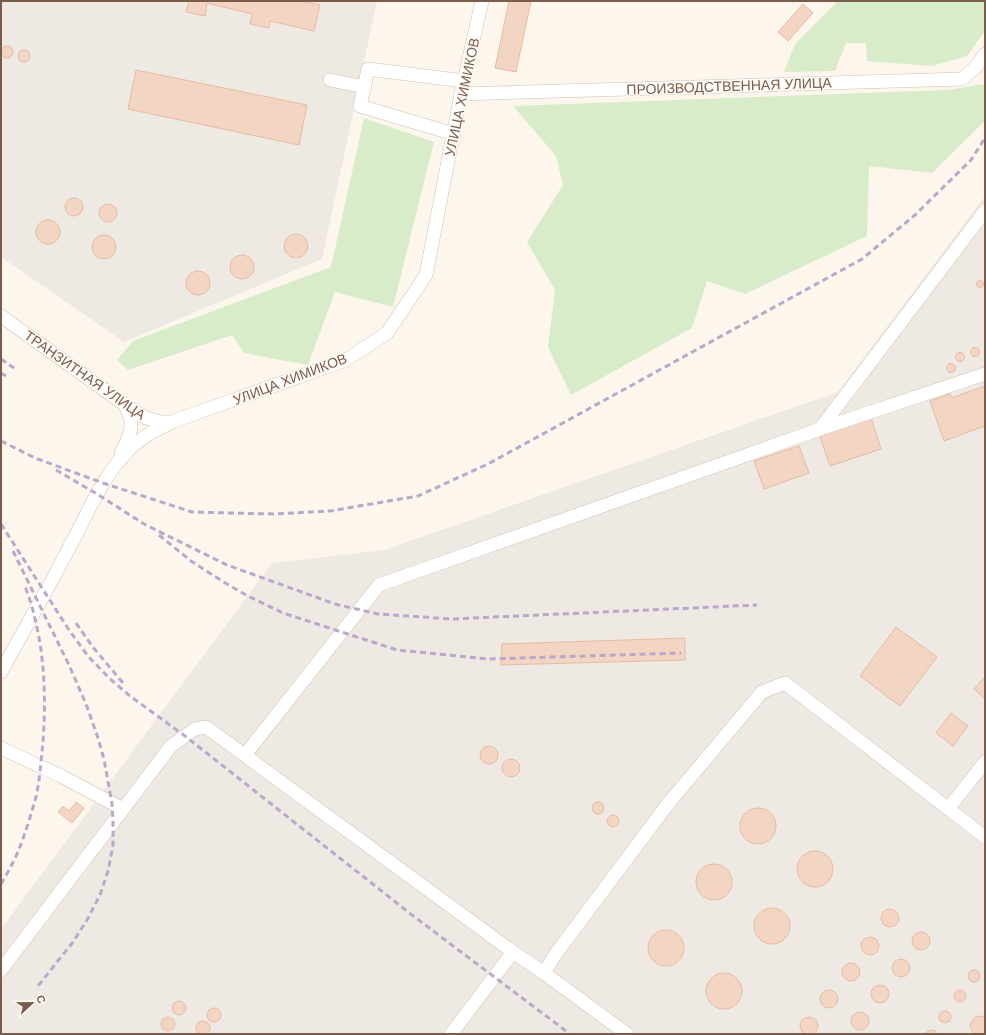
<svg xmlns="http://www.w3.org/2000/svg" width="986" height="1035" font-family="Helvetica,sans-serif">
<rect width="100%" height="100%" fill="#fdf6ec"/>
<g fill="#efe9e4">
<path d="M 1,1 L 377,1 L 322,259 L 124,342 L 1,257 Z"/>
<path d="M 985,196 L 985,1034 L 1,1034 L 1,929 L 272,563 L 384,550 L 838,392 Z"/>
</g>
<g fill="#d8ecc9">
<path d="M 838,1 L 985,1 L 985,31 L 967,56 L 932,66 L 867,61 L 866,43 L 846,43 L 835,71 L 784,72 L 795,44 Z"/>
<path d="M 983,84 L 985,87 L 985,121 L 932,173 L 869,166 L 867,236 L 745,294 L 707,281 L 692,328 L 571,395 L 548,347 L 555,290 L 527,242 L 563,185 L 556,156 L 513,106 L 947,90 Z"/>
<path d="M 364,118 L 434,142 L 393,307 L 335,292 L 308,365 L 244,353 L 232,335 L 128,370 L 117,360 L 133,341 L 331,267 Z"/>
</g>
<g fill="#f3d5c3" stroke="#e6bba3">
<path d="M 189,1 L 301,1 L 320,5 L 314,31 L 270,21 L 269,28 L 250,24 L 252,14 L 207,3 L 205,16 L 186,12 Z"/>
<path d="M 509,1 L 531,1 L 516,72 L 495,68 Z"/>
<path d="M 803,4 L 813,13 L 788,41 L 778,32 Z"/>
<circle cx="7" cy="52" r="6"/>
<circle cx="24" cy="56" r="6"/>
<path d="M 136,70 L 307,105 L 299,145 L 128,109 Z"/>
<circle cx="74" cy="207" r="9"/>
<circle cx="108" cy="213" r="9"/>
<circle cx="48" cy="232" r="12"/>
<circle cx="296" cy="246" r="12"/>
<circle cx="104" cy="247" r="12"/>
<circle cx="242" cy="267" r="12"/>
<circle cx="198" cy="283" r="12"/>
<circle cx="980" cy="284" r="3.5"/>
<circle cx="975" cy="352" r="4.5"/>
<circle cx="960" cy="357" r="4.5"/>
<circle cx="951" cy="368" r="4.5"/>
<path d="M 984,383 L 985,383 L 985,426 L 944,441 L 930,401 L 950,394 L 951,398 L 985,386 Z"/>
<path d="M 871,417 L 881,449 L 830,466 L 819,434 Z"/>
<path d="M 799,446 L 809,473 L 764,489 L 754,461 Z"/>
<path d="M 896,627 L 937,657 L 900,706 L 860,676 Z"/>
<path d="M 685,638 L 685,660 L 501,665 L 502,644 Z"/>
<path d="M 985,677 L 985,699 L 974,689 Z"/>
<path d="M 951,713 L 968,726 L 953,746 L 936,733 Z"/>
<circle cx="489" cy="755" r="9"/>
<circle cx="511" cy="768" r="9"/>
<path d="M 76,802 L 84,808 L 72,823 L 58,812 L 63,806 L 69,811 Z"/>
<circle cx="598" cy="808" r="6"/>
<circle cx="758" cy="826" r="18"/>
<circle cx="613" cy="821" r="6"/>
<circle cx="815" cy="869" r="18"/>
<circle cx="714" cy="882" r="18"/>
<circle cx="772" cy="926" r="18"/>
<circle cx="890" cy="918" r="9"/>
<circle cx="666" cy="948" r="18"/>
<circle cx="921" cy="941" r="9"/>
<circle cx="870" cy="946" r="9"/>
<circle cx="901" cy="968" r="9"/>
<circle cx="851" cy="972" r="9"/>
<circle cx="974" cy="976" r="6"/>
<circle cx="724" cy="991" r="18"/>
<circle cx="880" cy="994" r="9"/>
<circle cx="960" cy="996" r="6"/>
<circle cx="829" cy="999" r="9"/>
<circle cx="179" cy="1008" r="7"/>
<circle cx="214" cy="1015" r="7"/>
<circle cx="945" cy="1017" r="6"/>
<circle cx="860" cy="1021" r="9"/>
<path d="M 978,1016 L 985,1017 L 985,1034 L 974,1034 L 971,1029 L 970,1026 L 972,1021 L 974,1018 Z"/>
<circle cx="168" cy="1024" r="7"/>
<circle cx="809" cy="1026" r="9"/>
<circle cx="203" cy="1028" r="7"/>
<path d="M 931,1030 L 935,1031 L 937,1034 L 925,1034 L 928,1031 Z"/>
</g>
<g fill="none" stroke-linecap="round" stroke-linejoin="round">
<defs>
<g id="minor">
<path d="M 330,80 L 365,87"/>
<path d="M 461,94 L 962,79 L 976,67 L 985,54"/>
<path d="M 454,134 L 360,106 L 368,69 L 464,81"/>
<path d="M 1,316 L 124,404 L 146,418 L 161,422 L 170,422"/>
<path d="M 820,429 L 985,211"/>
<path d="M 121,453 C 131,434 136,423 124,404"/>
<path d="M 1,672 C 24,630 48,589 70,546 C 87,515 101,479 126,453 C 139,438 156,430 174,421 L 346,360 L 387,333 L 426,275 L 461,94 L 482,1"/>
<path d="M 1,748 L 61,776 L 123,809"/>
<path d="M 245,755 L 379,585 L 820,429 L 985,374"/>
<path d="M 948,809 L 985,762"/>
<path d="M 1,970 L 171,746 L 195,729 L 206,727 L 513,952"/>
<path d="M 451,1034 L 513,952 L 544,973"/>
<path d="M 627,1034 L 544,973 L 555,955 L 593,904 L 667,805 L 762,692 L 785,683 L 985,837"/>
</g>
</defs>
<use href="#minor" stroke="#d1beb0" stroke-width="14"/>
<use href="#minor" stroke="#fff" stroke-width="13"/>
<g stroke="#b9a8c9" stroke-width="3" stroke-dasharray="6 4" stroke-linecap="butt">
<path d="M 1,359 L 14,368"/>
<path d="M 1,373 L 6,376"/>
<path d="M 1,441 L 35,458 L 103,483 L 192,512 L 273,514 L 330,511 L 418,496 L 488,464 L 862,259 L 915,215 L 971,160 L 985,138"/>
<path d="M 56,470 L 97,494 L 144,524 L 227,565 L 335,604 L 378,614 L 452,619 L 757,605"/>
<path d="M 1,524 L 69,630 L 88,656 L 109,678 L 130,696 L 185,736 L 412,915 L 570,1034"/>
<path d="M 159,535 L 191,561 L 222,581 L 248,596 L 283,613 L 397,650 L 488,659 L 681,653"/>
<path d="M 13,551 L 69,665 L 86,704 L 97,735 L 104,759 L 112,804 L 113,822 L 113,845 L 108,871 L 100,895 L 87,920 L 73,942 L 38,986"/>
<path d="M 76,623 L 92,646 L 123,683"/>
<path d="M 1,884 C 7,874 13,863 18,852 C 25,834 31,815 36,797 C 40,779 41,760 43,742 C 46,699 45,657 34,615 C 32,605 28,595 25,586"/>
</g>
</g>
<g text-anchor="middle" stroke-width="3" stroke-linejoin="round" paint-order="stroke">
<g font-size="14" fill="#7a5c4d" stroke="#fffaf3">
<text transform="translate(729 86) rotate(-2)" y="5">ПРОИЗВОДСТВЕННАЯ УЛИЦА</text>
<text transform="translate(462 97) rotate(-78)" y="5">УЛИЦА ХИМИКОВ</text>
<text transform="translate(85 375) rotate(35)" y="5">ТРАНЗИТНАЯ УЛИЦА</text>
<text transform="translate(290 379) rotate(-21)" y="5">УЛИЦА ХИМИКОВ</text>
</g>
</g>
<rect width="986" height="1035" fill="none" stroke="#7a5c4d" stroke-width="4"/>
<g transform="translate(32 1003) rotate(68)" stroke="#fffaf3" stroke-width="3" paint-order="stroke">
<path d="M0-3L7 15L0 10L-7 15Z" fill="#7a5c4d"/>
<text y="-6" font-size="11" font-weight="bold" text-anchor="middle" fill="#7a5c4d">С</text>
</g>
</svg>
